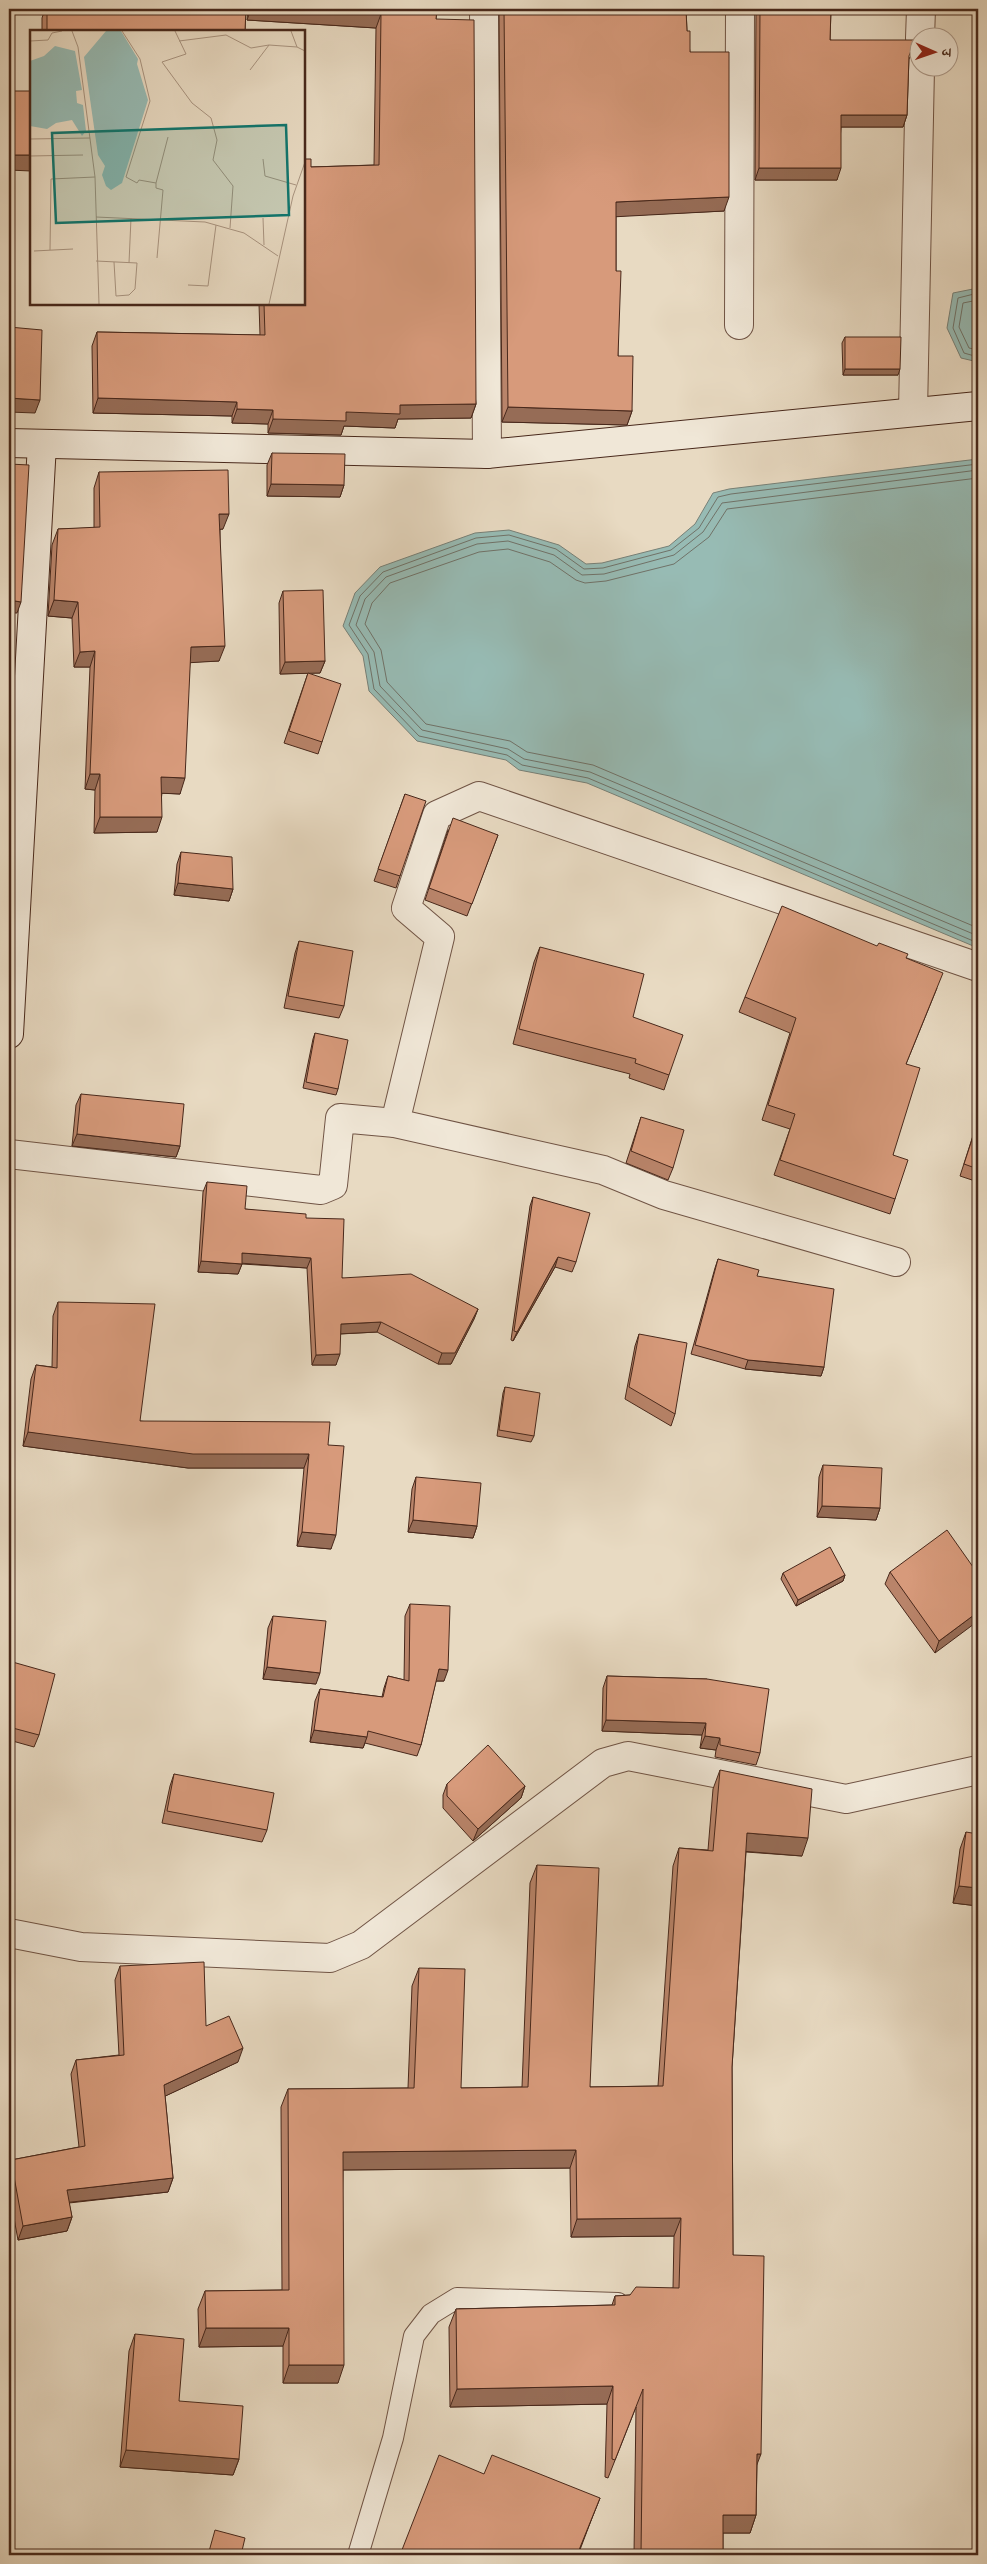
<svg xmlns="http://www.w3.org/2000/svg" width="987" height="2564" font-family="'Old Standard TT','Noto Serif Devanagari',serif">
<rect width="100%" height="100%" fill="#e8dac2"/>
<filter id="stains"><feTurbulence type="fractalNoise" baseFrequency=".004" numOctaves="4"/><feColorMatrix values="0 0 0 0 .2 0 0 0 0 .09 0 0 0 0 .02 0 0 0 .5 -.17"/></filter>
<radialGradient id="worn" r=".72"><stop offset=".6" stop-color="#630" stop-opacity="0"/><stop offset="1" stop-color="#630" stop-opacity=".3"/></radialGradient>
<g fill="#97bbb4" stroke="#778077">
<path d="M 978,288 L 978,362 L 961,358 L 947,328 L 953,293 Z"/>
<path d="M 978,459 L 978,948 L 587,783 L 519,770 L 506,760 L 417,741 L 369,691 L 363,656 L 343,626 L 355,593 L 380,567 L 475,533 L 509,530 L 559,545 L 586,564 L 602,563 L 669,546 L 695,524 L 713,493 L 729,489 Z"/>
</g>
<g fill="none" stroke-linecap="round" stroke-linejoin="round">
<g stroke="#707268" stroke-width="1">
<path d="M 978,293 L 958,298 L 953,328 L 964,353 L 978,357"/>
<path d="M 978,300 L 963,303 L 959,327 L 969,348 L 978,350"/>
<path d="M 978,464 L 731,494 L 718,497 L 699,528 L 671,550 L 603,568 L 584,569 L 556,549 L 509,535 L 476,538 L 383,572 L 360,596 L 349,625 L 368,654 L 374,689 L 419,736 L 507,755 L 522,765 L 588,778 L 978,943"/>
<path d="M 978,470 L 722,503 L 703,532 L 674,555 L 604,574 L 582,575 L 554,555 L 508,541 L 477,544 L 386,577 L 365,599 L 356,625 L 374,652 L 380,686 L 422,730 L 508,749 L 524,759 L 590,772 L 978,936"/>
<path d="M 978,478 L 727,509 L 709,537 L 674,564 L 606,581 L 585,583 L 576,580 L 550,562 L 508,549 L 479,552 L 390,583 L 372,603 L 365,624 L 381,650 L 387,682 L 426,724 L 510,741 L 527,752 L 593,765 L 978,928"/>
</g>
<defs>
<path id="lane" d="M 358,2555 L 393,2438 L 414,2336 L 431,2314 L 457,2298 L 618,2303"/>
<g id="street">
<path d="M 484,9 L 487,454"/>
<path d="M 920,38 L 921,9"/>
<path d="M 739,325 L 740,9"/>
<path d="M 913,412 L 920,68"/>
<path d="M 395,1123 L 440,937 L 406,908 L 437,815 L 479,796 L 978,967"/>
<path d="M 9,1154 L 321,1190 L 333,1185 L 340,1118 L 395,1123 L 603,1170 L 664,1195 L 896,1262"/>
<path d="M 9,1933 L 81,1947 L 330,1958 L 361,1945 L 603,1763 L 628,1756 L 846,1799 L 978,1770"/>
</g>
<g id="secondary">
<path d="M 9,443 L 487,454 L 978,406"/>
<path d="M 9,1034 L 42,444"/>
</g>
</defs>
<use href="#lane" stroke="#705445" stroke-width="22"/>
<use href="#street" stroke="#705445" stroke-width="30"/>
<use href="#secondary" stroke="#48281b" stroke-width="30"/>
<use href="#lane" stroke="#f0e7d7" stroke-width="20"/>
<use href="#street" stroke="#f0e7d7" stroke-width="28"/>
<use href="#secondary" stroke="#f0e7d7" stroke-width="28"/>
</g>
<g fill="#b9846a" stroke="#48281b">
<path d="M 45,9 L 246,9 L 245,31 L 42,31 L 42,18 Z"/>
<path d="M 248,9 L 437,9 L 436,19 L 476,404 L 471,418 L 398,419 L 395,428 L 344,426 L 341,435 L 268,433 L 268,424 L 232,423 L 232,416 L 93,413 L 92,346 L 97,332 L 260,335 L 259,304 L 304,304 L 311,167 L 374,165 L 376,28 L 247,20 Z"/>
<path d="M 499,9 L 686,9 L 687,31 L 690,52 L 724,211 L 616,216 L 616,271 L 618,356 L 632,411 L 627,425 L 502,422 Z"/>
<path d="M 756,9 L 831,9 L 830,40 L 909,57 L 907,115 L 903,127 L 841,127 L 837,180 L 755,180 Z"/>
<path d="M 845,337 L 898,375 L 843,375 L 842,343 Z"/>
<path d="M 272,453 L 344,485 L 340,497 L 267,496 L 267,465 Z"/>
<path d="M 99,472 L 223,529 L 220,529 L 219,661 L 190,662 L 180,794 L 162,793 L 157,832 L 94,833 L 95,790 L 85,789 L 90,667 L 74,667 L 72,618 L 48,616 L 52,545 L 58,529 L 94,528 L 94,488 Z"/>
<path d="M 283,591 L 325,661 L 320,673 L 309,673 L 322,742 L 318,754 L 284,743 L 308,673 L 280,674 L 279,603 Z"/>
<path d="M 405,794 L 400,876 L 396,888 L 374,881 Z"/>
<path d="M 448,830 L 498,835 L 467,916 L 425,900 Z"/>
<path d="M 181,852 L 233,889 L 229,901 L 174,895 L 177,864 Z"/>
<path d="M 299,941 L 344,1006 L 339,1018 L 284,1008 L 295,953 Z"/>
<path d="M 540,947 L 669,1075 L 664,1090 L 629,1078 L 630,1074 L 513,1044 L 534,962 Z"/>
<path d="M 906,958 L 937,988 L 906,1064 L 893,1155 L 895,1199 L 890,1214 L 774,1175 L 790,1129 L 762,1120 L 790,1033 L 739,1012 L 745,997 Z"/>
<path d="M 315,1033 L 338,1089 L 336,1095 L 303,1088 L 313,1039 Z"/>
<path d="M 81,1094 L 180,1146 L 176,1157 L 72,1146 L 76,1105 Z"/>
<path d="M 641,1117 L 673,1168 L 668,1180 L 626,1163 Z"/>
<path d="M 978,1120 L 978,1182 L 960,1176 Z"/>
<path d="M 207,1182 L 245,1209 L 306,1218 L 342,1278 L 478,1309 L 474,1319 L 451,1364 L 438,1364 L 377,1332 L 340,1334 L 336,1365 L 312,1365 L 307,1268 L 242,1264 L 238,1274 L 198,1272 L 203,1192 Z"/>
<path d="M 533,1197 L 576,1262 L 572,1272 L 555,1267 L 513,1341 L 511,1340 L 530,1206 Z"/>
<path d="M 718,1259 L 757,1276 L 824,1367 L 821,1376 L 745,1369 L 691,1354 L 715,1268 Z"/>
<path d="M 58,1302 L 140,1421 L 328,1445 L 331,1549 L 297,1546 L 304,1468 L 188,1468 L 23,1446 L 31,1379 L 36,1365 L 52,1367 L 53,1316 Z"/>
<path d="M 639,1334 L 675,1414 L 671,1426 L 625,1399 L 635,1346 Z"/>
<path d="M 978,1334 L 978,1355 L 975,1355 Z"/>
<path d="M 505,1387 L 534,1436 L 531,1442 L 497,1436 L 503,1393 Z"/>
<path d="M 823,1465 L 880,1508 L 876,1520 L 817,1517 L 819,1477 Z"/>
<path d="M 416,1477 L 477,1526 L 473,1538 L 408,1532 L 412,1489 Z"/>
<path d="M 890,1572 L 978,1574 L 935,1653 L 885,1584 Z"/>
<path d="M 783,1573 L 845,1575 L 843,1581 L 796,1606 L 781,1579 Z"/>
<path d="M 410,1604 L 444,1681 L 436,1681 L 421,1745 L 417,1756 L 365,1743 L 363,1748 L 310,1742 L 315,1701 L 320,1689 L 382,1697 L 384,1688 L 388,1676 L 404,1680 L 405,1616 Z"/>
<path d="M 273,1616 L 316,1684 L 263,1679 L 268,1628 Z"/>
<path d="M 9,1661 L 39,1735 L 34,1747 L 9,1740 Z"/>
<path d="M 607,1676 L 707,1679 L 760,1753 L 756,1765 L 715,1757 L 716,1750 L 700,1748 L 702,1735 L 602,1731 L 603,1688 Z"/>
<path d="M 720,1770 L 802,1856 L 746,1852 L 732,2067 L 733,2255 L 757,2464 L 756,2515 L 750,2533 L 723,2533 L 723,2555 L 634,2555 L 636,2407 L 608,2478 L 605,2477 L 607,2404 L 450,2407 L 449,2327 L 456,2309 L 612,2305 L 615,2296 L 630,2295 L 673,2288 L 674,2236 L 571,2237 L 570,2168 L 343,2170 L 338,2383 L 283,2383 L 283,2346 L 199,2347 L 198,2309 L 205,2291 L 282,2290 L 281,2107 L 288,2089 L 408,2088 L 412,1986 L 419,1968 L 461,2088 L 522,2087 L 530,1883 L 537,1865 L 590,2087 L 658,2086 L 673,1866 L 679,1848 L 708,1850 L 713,1789 Z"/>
<path d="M 174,1774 L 267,1830 L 262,1842 L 162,1823 L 170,1786 Z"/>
<path d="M 447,1784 L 525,1786 L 521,1798 L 473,1841 L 443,1808 L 443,1795 Z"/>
<path d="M 966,1832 L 978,1906 L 953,1903 L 960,1849 Z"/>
<path d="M 120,1966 L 206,2026 L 238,2062 L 165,2096 L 173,2178 L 168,2192 L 69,2203 L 72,2217 L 67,2231 L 18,2240 L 9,2191 L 9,2165 L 11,2160 L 79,2147 L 71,2074 L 76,2060 L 119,2055 L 115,1980 Z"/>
<path d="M 135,2334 L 179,2401 L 239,2459 L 233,2475 L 120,2467 L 129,2351 Z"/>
</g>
<g fill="#966c56" stroke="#48281b">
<path d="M 9,9 L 22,9 L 20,14 L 9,14 Z"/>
<path d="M 251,9 L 304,9 L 381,14 L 376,28 L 247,20 Z"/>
<path d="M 841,115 L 907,115 L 903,127 L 837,127 Z"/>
<path d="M 9,155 L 31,155 L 31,171 L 9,170 Z"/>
<path d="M 759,168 L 841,168 L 837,180 L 755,180 Z"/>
<path d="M 729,197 L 724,211 L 611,217 L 616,202 Z"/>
<path d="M 845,369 L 900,369 L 898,375 L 843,375 Z"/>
<path d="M 9,398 L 40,400 L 35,413 L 9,412 Z"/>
<path d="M 98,398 L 237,402 L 232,416 L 93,413 Z"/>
<path d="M 476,404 L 471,418 L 398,419 L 395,428 L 344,426 L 341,435 L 268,433 L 273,419 L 346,412 L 400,405 Z"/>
<path d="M 508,407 L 632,411 L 627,425 L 502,422 Z"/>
<path d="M 237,409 L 273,410 L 268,424 L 232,423 Z"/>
<path d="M 271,484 L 344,485 L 340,497 L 267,496 Z"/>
<path d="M 219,514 L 229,514 L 223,529 L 214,530 Z"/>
<path d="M 9,600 L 21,602 L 17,613 L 9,613 Z"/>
<path d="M 54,600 L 78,602 L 72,618 L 48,616 Z"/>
<path d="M 225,646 L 219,661 L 185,663 L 191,647 Z"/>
<path d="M 95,651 L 90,667 L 74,667 L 80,652 Z"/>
<path d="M 325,661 L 320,673 L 280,674 L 285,662 Z"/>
<path d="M 90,774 L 100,774 L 95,790 L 85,789 Z"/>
<path d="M 161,777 L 185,778 L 180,794 L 156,793 Z"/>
<path d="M 100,817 L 162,817 L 157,832 L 94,833 Z"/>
<path d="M 178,883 L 233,889 L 229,901 L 174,895 Z"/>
<path d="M 77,1134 L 180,1146 L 176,1157 L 72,1146 Z"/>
<path d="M 242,1253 L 311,1258 L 307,1268 L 239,1263 Z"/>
<path d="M 558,1257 L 555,1267 L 513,1341 L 517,1332 Z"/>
<path d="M 201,1261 L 242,1264 L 238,1274 L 198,1272 Z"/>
<path d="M 478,1309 L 474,1319 L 451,1364 L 438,1364 L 442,1353 Z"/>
<path d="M 381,1322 L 377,1332 L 337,1334 L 341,1324 Z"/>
<path d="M 340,1354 L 336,1365 L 312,1365 L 316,1355 Z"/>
<path d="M 748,1360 L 824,1367 L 821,1376 L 745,1369 Z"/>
<path d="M 28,1432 L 309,1454 L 304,1468 L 188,1468 L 23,1446 Z"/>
<path d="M 822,1506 L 880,1508 L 876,1520 L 817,1517 Z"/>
<path d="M 413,1520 L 477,1526 L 473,1538 L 408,1532 Z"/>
<path d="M 302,1532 L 336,1535 L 331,1549 L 297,1546 Z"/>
<path d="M 845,1575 L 843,1581 L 796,1606 L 798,1600 Z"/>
<path d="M 978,1612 L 978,1621 L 935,1653 L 939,1641 Z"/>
<path d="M 267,1667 L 320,1673 L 316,1684 L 263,1679 Z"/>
<path d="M 439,1669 L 448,1670 L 444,1681 L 435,1681 Z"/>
<path d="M 606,1720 L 706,1723 L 702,1735 L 602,1731 Z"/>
<path d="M 314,1730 L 367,1737 L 363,1748 L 310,1742 Z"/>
<path d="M 705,1736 L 720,1738 L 716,1750 L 700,1748 Z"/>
<path d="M 525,1786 L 521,1798 L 473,1841 L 478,1829 Z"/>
<path d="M 747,1833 L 808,1838 L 802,1856 L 741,1851 Z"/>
<path d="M 959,1886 L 978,1888 L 978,1906 L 953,1903 Z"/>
<path d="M 243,2048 L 238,2062 L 159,2099 L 164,2085 Z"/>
<path d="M 576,2150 L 570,2168 L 336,2170 L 343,2152 Z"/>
<path d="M 173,2178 L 168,2192 L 62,2203 L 67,2190 Z"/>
<path d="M 72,2217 L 67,2231 L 18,2240 L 23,2226 Z"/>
<path d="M 681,2218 L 674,2236 L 571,2237 L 577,2219 Z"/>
<path d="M 206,2328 L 289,2328 L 283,2346 L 199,2347 Z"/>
<path d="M 289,2365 L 344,2365 L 338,2383 L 283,2383 Z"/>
<path d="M 613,2386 L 607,2404 L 450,2407 L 457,2389 Z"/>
<path d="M 126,2450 L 239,2459 L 233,2475 L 120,2467 Z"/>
<path d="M 757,2454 L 761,2454 L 754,2472 Z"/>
<path d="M 600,2498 L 592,2518 L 578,2555 L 577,2555 Z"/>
<path d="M 723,2515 L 756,2515 L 750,2533 L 716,2533 Z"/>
</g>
<g fill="#d79a7b" stroke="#48281b">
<path d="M 47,9 L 246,9 L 245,31 L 47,31 Z"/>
<path d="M 304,9 L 437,9 L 436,19 L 474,20 L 476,404 L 400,405 L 400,414 L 346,412 L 346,421 L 273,419 L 273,410 L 237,409 L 237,402 L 98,398 L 97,332 L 265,335 L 264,304 L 304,304 L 304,159 L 311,159 L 311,167 L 379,165 L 381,14 Z"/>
<path d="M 504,9 L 686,9 L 687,31 L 690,31 L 690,52 L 729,52 L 729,197 L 616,202 L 616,271 L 621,271 L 618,356 L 633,356 L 632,411 L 508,407 Z"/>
<path d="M 760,9 L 831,9 L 830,40 L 915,40 L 909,56 L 907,115 L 841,115 L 841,168 L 759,168 Z"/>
<rect x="9" y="91" width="22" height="64"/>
<path d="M 9,327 L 42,330 L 40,400 L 9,398 L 9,400 Z"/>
<path d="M 845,337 L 901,337 L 900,369 L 845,369 Z"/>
<path d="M 272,453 L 345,454 L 344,485 L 271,484 Z"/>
<path d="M 9,464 L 29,465 L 21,602 L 9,600 Z"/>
<path d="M 228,470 L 229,514 L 219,514 L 225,646 L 191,647 L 185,778 L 161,777 L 162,817 L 100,817 L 100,774 L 90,774 L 95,651 L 80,652 L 78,602 L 54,600 L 58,529 L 100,527 L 99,472 Z"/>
<path d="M 323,590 L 325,661 L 285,662 L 283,591 Z"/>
<path d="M 308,673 L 341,684 L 322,742 L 289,731 Z"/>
<path d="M 405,794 L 426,801 L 400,876 L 378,869 Z"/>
<path d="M 453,818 L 498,835 L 472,904 L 429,888 Z"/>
<path d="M 181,852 L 232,857 L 233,889 L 178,883 Z"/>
<path d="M 782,906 L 877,946 L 879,943 L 908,954 L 906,958 L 943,973 L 906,1064 L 920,1068 L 893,1155 L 908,1160 L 895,1199 L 780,1160 L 795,1114 L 768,1105 L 796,1018 L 745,997 Z"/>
<path d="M 299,941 L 353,951 L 344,1006 L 288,996 Z"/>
<path d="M 540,947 L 644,974 L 633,1017 L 683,1035 L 669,1075 L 635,1063 L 636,1059 L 519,1029 Z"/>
<path d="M 315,1033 L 348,1040 L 338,1089 L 306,1082 Z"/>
<path d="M 9,1036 L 11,1037 L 9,1063 Z"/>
<path d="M 81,1094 L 184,1104 L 180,1146 L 77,1134 Z"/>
<path d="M 641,1117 L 684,1130 L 673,1168 L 631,1151 Z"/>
<path d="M 978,1121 L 978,1169 L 964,1164 Z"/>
<path d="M 207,1182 L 247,1186 L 245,1209 L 306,1214 L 306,1218 L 344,1219 L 342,1278 L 411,1274 L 478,1309 L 455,1353 L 442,1353 L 381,1322 L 341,1324 L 340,1354 L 316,1355 L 311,1258 L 242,1253 L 242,1264 L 201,1261 Z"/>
<path d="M 533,1197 L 590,1213 L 576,1262 L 558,1257 L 517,1332 L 514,1331 Z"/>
<path d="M 718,1259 L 759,1270 L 757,1276 L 834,1289 L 824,1367 L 748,1360 L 695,1345 Z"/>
<path d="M 58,1302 L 155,1304 L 140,1421 L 330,1422 L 328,1445 L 344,1446 L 336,1535 L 302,1532 L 309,1454 L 193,1454 L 28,1432 L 36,1365 L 57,1368 Z"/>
<path d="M 639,1334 L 687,1343 L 675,1414 L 629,1387 Z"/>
<path d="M 505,1387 L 540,1393 L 534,1436 L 499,1430 Z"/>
<path d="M 823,1465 L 882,1468 L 880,1508 L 822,1506 Z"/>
<path d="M 416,1477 L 481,1483 L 477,1526 L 413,1520 Z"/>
<path d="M 947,1530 L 978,1574 L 978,1612 L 939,1641 L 890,1572 Z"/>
<path d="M 830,1547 L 845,1575 L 798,1600 L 783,1573 Z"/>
<path d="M 410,1604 L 450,1606 L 448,1670 L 439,1669 L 421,1745 L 368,1731 L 367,1737 L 314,1730 L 320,1689 L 383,1697 L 388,1676 L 409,1681 Z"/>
<path d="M 273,1616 L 326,1621 L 320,1673 L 267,1667 Z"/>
<path d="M 9,1661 L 55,1674 L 39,1735 L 9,1727 Z"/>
<path d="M 607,1676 L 707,1679 L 769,1689 L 760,1753 L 720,1745 L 720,1738 L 705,1736 L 706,1723 L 606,1720 Z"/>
<path d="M 488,1745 L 525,1786 L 478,1829 L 447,1796 L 447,1784 Z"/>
<path d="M 720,1770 L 812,1789 L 808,1838 L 747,1833 L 732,2067 L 733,2255 L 764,2256 L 761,2454 L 757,2454 L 756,2515 L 723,2515 L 723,2555 L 641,2555 L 643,2389 L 615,2460 L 612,2459 L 613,2386 L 457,2389 L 456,2309 L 615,2305 L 615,2296 L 630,2295 L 636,2287 L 679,2288 L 681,2218 L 577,2219 L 576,2150 L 343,2152 L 344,2365 L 289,2365 L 289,2328 L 206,2328 L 205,2291 L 289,2290 L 288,2089 L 414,2088 L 419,1968 L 465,1969 L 461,2088 L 528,2087 L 537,1865 L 599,1868 L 590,2087 L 663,2086 L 679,1848 L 713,1851 Z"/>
<path d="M 174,1774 L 274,1793 L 267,1830 L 167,1811 Z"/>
<path d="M 966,1832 L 978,1834 L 978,1888 L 959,1886 Z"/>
<path d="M 204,1962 L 206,2026 L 229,2016 L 243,2048 L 164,2085 L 173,2178 L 67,2190 L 72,2217 L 23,2226 L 11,2160 L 85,2146 L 76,2060 L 124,2055 L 120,1966 Z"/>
<path d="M 135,2334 L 184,2339 L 179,2401 L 243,2406 L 239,2459 L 126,2450 Z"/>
<path d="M 439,2455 L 484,2474 L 492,2455 L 600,2498 L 577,2555 L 400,2555 Z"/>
<path d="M 215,2530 L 245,2538 L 241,2555 L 208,2555 Z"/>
</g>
<g transform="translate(30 30)">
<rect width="275" height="275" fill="#e8dac2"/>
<path d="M 76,1 L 91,1 L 108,29 L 107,34 L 118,70 L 92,153 L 81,160 L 76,156 L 72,145 L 75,136 L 68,125 L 54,27 ZM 25,16 L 45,21 L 52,60 L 46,61 L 47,73 L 53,75 L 56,101 L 52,106 L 42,90 L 26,93 L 17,99 L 0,96 L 0,31 L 14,26 Z" fill="#97bbb4"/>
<path fill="none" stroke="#a8937f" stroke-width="1" d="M 42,1 L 48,17 L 65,147 L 69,274M 92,1 L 110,29 L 120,71 L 96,147 L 107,153 L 109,150 L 126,153M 145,1 L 156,24 L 132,32 L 162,73 L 181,88 L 187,110 L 183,130 L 203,156 L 200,198M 261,1 L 267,17M 0,11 L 18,10 L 22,3 L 32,1M 149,11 L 196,5 L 221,18 L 239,15 L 267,17 L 275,21M 220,40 L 239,15M 0,109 L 60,108M 0,126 L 53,125M 233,129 L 235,146 L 266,155M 66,187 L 175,192 L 214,203 L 248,226M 233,188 L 234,215M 20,220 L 21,149 L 65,147M 4,221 L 43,219M 127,228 L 133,160 L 126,158 L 126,153 L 138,107M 66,231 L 107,233 L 105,259 L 99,265 L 86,266 L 84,232M 99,233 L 101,188M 158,255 L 178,256 L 186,195M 239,274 L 263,166 L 275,132"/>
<path fill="#0f766e" fill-opacity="0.15" stroke="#0f766e" stroke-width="2.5" d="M 256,95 L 259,185 L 26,193 L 22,103 Z"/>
<rect width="275" height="275" fill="none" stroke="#48281b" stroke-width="2.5"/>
</g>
<rect width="987" height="2564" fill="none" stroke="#e8dac2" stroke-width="30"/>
<rect x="10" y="10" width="967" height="2544" fill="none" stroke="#48281b" stroke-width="2.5"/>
<rect x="15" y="15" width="957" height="2534" fill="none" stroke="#48281b"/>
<g transform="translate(934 52) rotate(92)"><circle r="24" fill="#f0e7d7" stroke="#ad9b8c"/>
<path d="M0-4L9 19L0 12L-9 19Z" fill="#8f2418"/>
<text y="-8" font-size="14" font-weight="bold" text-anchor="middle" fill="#48281b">उ</text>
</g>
<rect width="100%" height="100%" filter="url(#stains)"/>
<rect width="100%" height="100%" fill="url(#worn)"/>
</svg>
